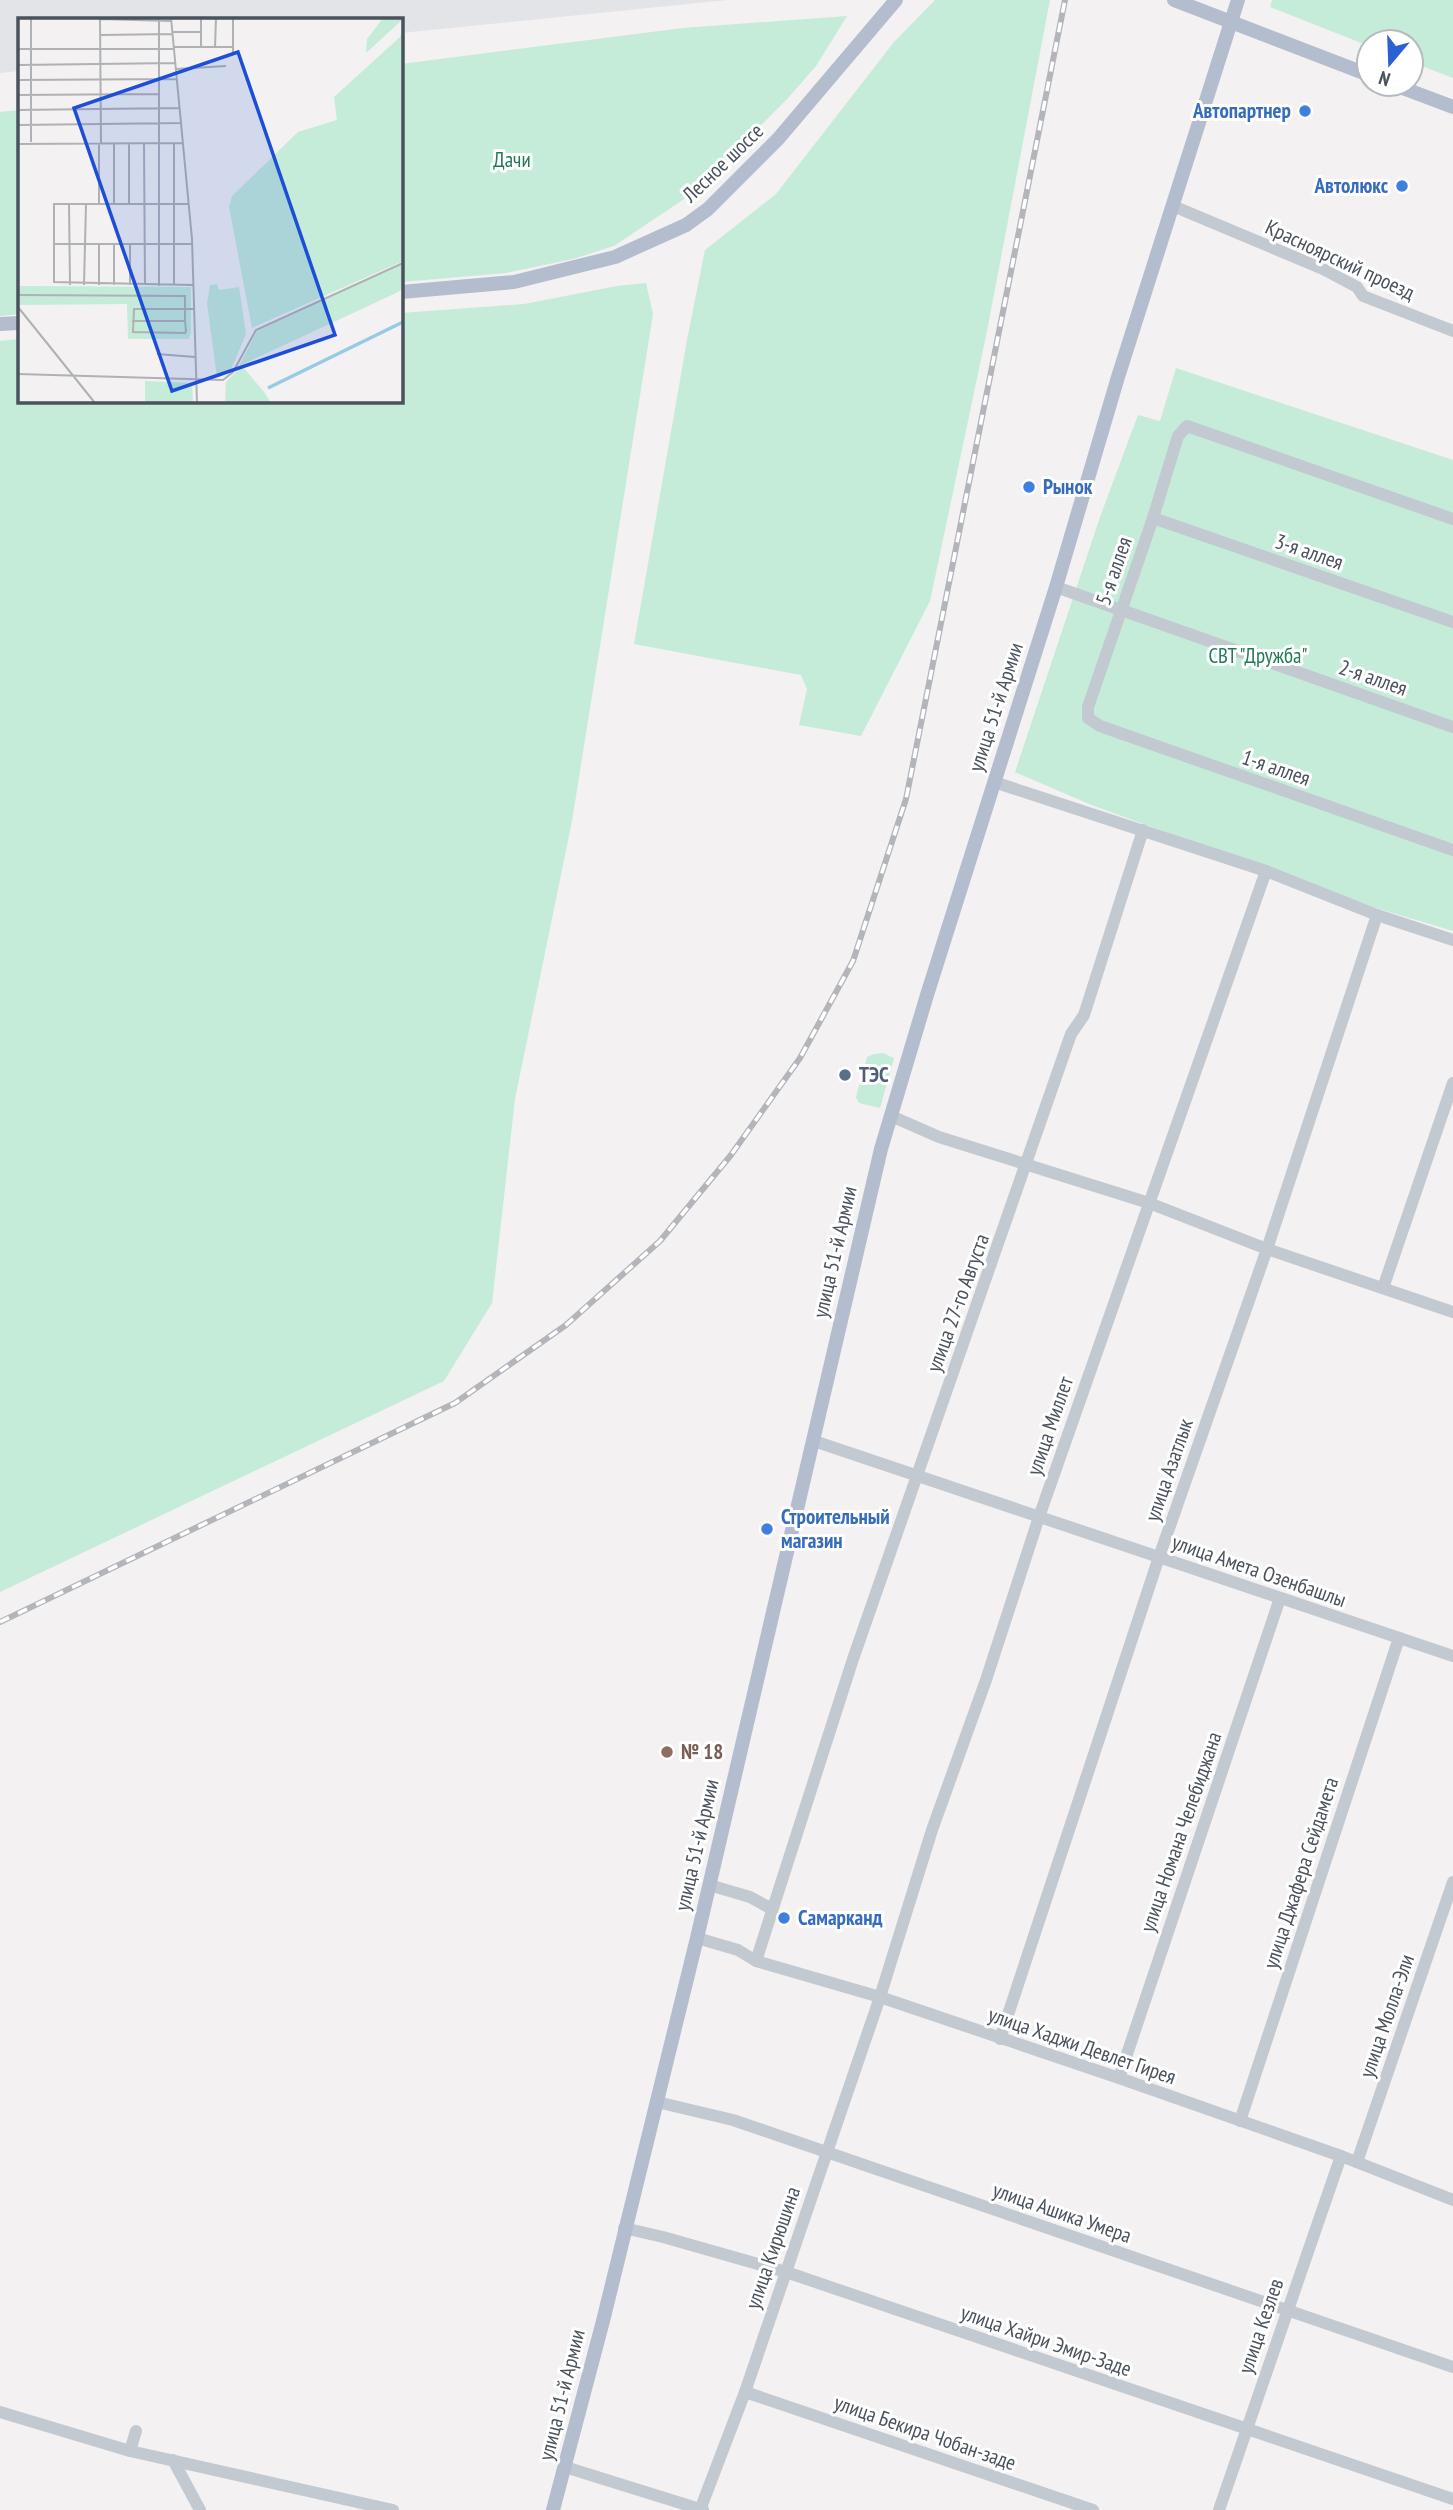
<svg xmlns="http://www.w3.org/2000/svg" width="1453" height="2510" font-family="'PT Sans Narrow',sans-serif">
<rect width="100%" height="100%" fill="#f3f1f1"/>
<path fill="#e3e4e8" d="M 0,0 L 727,0 L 401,33 L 401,19 L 19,19 L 19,71 L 0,73 Z"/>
<g fill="#c4ecd8">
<path d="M 935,0 L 1050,0 L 987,331 L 930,601 L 861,736 L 799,725 L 807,689 L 801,675 L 634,644 L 687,340 L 705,250 L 776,194 L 894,42 Z"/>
<path d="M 1272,0 L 1453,0 L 1453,78 L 1411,62 L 1411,42 L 1369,42 L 1369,46 L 1270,7 Z"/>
<path d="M 847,16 L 816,66 L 788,98 L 696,191 L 614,246 L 573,259 L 506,273 L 401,282 L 401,64 L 683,28 Z"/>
<path d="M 19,110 L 19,314 L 0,316 L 0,112 Z"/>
<path d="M 646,283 L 653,314 L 572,821 L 515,1099 L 492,1303 L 444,1381 L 0,1592 L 0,341 L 19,339 L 19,401 L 401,401 L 401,313 L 524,304 L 617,286 Z"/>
<path d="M 1176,368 L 1453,460 L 1453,931 L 1373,907 L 1094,806 L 1015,772 L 1100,517 L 1138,415 L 1160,421 Z"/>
<path d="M 883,1053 L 894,1058 L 880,1108 L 859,1103 L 856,1097 L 867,1057 L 874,1054 Z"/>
</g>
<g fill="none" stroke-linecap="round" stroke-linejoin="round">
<g stroke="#c3c9d1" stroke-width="12">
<path d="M 1173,206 L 1323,269 L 1357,287 L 1363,296 L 1453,331"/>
<path d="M 1153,518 L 1453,622"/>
<path d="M 1453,519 L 1187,426 L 1178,436 L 1153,518 L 1088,707 L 1088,718 L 1100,726 L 1453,850"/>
<path d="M 1056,587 L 1453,727"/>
<path d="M 994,782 L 1266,871 L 1377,915 L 1453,940"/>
<path d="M 891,1116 L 939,1137 L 1149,1203 L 1267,1249 L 1453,1312"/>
<path d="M 1383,1288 L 1453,1083"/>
<path d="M 814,1441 L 1453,1656"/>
<path d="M 709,1885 L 750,1897 L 772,1909"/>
<path d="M 697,1938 L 738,1950 L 756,1961 L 880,1997 L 1119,2078 L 1341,2156 L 1453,2200"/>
<path d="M 756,1961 L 853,1659 L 1071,1034 L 1084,1015 L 1143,830"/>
<path d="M 1000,2039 L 1159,1557 L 1267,1249 L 1377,915"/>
<path d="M 1119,2078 L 1280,1598"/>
<path d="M 657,2102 L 733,2120 L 1453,2367"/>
<path d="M 1240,2121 L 1399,1638"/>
<path d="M 1357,2162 L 1453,1882"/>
<path d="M 624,2228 L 663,2237 L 786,2272 L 1453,2499"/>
<path d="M 745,2392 L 1093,2510"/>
<path d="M 0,2412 L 130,2451"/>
<path d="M 136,2431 L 130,2451 L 393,2510"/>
<path d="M 173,2460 L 200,2510"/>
<path d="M 565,2467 L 703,2510"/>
<path d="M 700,2510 L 745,2392 L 880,1997 L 932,1830 L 986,1680 L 1039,1517 L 1266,871"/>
<path d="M 1219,2510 L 1341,2156"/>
</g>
<g stroke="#b3bdcd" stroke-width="14">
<path d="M 1174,0 L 1369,75"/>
<path d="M 1392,84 L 1453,107"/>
<path d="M 401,292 L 514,282 L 615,257 L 686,225 L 708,209 L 778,139 L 896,0"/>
<path d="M 0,324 L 19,323"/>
<path d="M 553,2510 L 603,2321 L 697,1938 L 881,1149 L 927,995 L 1056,587 L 1118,377 L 1238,0"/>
</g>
<defs>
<path id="rail" d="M 0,1622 L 455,1403 L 566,1325 L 660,1241 L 731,1155 L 800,1058 L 853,961 L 906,799 L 1065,0"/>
</defs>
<use href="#rail" stroke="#b3b5ba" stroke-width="6"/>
<use href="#rail" stroke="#fff" stroke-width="3.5" stroke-dasharray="10" stroke-linecap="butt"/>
</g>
<g fill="#3f7fe0" stroke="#fff" stroke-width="2.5">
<circle cx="1305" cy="111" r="7"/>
<circle cx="1402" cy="186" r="7"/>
<circle cx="1029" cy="487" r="7"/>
<circle cx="767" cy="1529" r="7"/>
<circle cx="784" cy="1918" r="7"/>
</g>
<circle fill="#5c6f8a" stroke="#fff" stroke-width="2.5" cx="845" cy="1075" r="7"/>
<circle fill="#8d6e63" stroke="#fff" stroke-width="2.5" cx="667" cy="1752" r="7"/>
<g text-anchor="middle" stroke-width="6" stroke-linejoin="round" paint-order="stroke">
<g font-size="21" font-weight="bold" fill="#366cbe" stroke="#fff" text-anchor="start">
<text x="1291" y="118" text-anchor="end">Автопартнер</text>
<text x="1388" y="193" text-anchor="end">Автолюкс</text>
<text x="1043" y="494">Рынок</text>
<text x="781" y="1524">Строительный<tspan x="781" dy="24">магазин</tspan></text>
<text x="798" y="1925">Самарканд</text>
</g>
<g font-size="21" fill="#207957" stroke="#fff">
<text x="512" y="167">Дачи</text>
<text x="1258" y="663">СВТ "Дружба"</text>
</g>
<g font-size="21" fill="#4a525c" stroke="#fff">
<text transform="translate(723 163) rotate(-44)" y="7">Лесное шоссе</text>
<text transform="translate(1340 260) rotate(25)" y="7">Красноярский проезд</text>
<text transform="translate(1309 552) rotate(19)" y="7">3-я аллея</text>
<text transform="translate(1114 571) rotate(-71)" y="7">5-я аллея</text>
<text transform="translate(1373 678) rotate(19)" y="7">2-я аллея</text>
<text transform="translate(996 707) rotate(-72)" y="7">улица 51-й Армии</text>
<text transform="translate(1276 768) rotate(19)" y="7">1-я аллея</text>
<text transform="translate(835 1252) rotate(-77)" y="7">улица 51-й Армии</text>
<text transform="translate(958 1303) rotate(-70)" y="7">улица 27-го Августа</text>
<text transform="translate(1050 1426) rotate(-71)" y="7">улица Миллет</text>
<text transform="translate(1169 1470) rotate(-71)" y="7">улица Азатлык</text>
<text transform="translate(1259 1571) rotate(19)" y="7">улица Амета Озенбашлы</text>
<text transform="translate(1181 1832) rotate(-71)" y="7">улица Номана Челебиджана</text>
<text transform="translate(697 1845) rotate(-77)" y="7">улица 51-й Армии</text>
<text transform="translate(1301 1873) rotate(-72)" y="7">улица Джафера Сейдамета</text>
<text transform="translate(1387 2016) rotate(-71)" y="7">улица Молла-Эли</text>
<text transform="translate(1082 2046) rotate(19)" y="7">улица Хаджи Девлет Гирея</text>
<text transform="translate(1062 2213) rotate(19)" y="7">улица Ашика Умера</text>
<text transform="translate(773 2248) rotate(-71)" y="7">улица Кирюшина</text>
<text transform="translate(1261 2326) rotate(-71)" y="7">улица Кезлев</text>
<text transform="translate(1046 2341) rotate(19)" y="7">улица Хайри Эмир-Заде</text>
<text transform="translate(562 2395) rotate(-76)" y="7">улица 51-й Армии</text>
<text transform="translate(925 2433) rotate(19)" y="7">улица Бекира Чобан-заде</text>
</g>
<g font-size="21" font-weight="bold" fill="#4e5e75" stroke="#fff" text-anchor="start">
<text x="859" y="1082">ТЭС</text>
</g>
<g font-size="21" font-weight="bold" fill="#785e54" stroke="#fff" text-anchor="start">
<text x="681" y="1759">№ 18</text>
</g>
</g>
<g transform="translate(18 18)">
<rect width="385" height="385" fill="#f3f1f1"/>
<path d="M 365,0 L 385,1 L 348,35 L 349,21 ZM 385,9 L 385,243 L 234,310 L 211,189 L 214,178 L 280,114 L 319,102 L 316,79 L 382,19 ZM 385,245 L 385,271 L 376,276 L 221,348 L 239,313 ZM 199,266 L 201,272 L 221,269 L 228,316 L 212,354 L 199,360 L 189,285 L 192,267 ZM 0,268 L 173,269 L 173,314 L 171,321 L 110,321 L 109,286 L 2,287 ZM 224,348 L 246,374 L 253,385 L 207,385 L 208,364 ZM 127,363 L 174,365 L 175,385 L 127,385 Z" fill="#c4ecd8"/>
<path fill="none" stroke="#95cbe5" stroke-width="3.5" d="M 250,370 L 385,304"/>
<path fill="none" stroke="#afb1b5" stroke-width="2" d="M 13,0 L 13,124M 82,0 L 83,126M 141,0 L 141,268M 153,0 L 174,221 L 179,385M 183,0 L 183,29M 215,0 L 215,34M 82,1 L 153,3M 154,14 L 183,14M 83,17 L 154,16M 156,29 L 215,29M 197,29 L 198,0M 0,31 L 155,31M 0,47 L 157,45M 158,51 L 208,48M 0,62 L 158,61M 0,77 L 141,76M 0,92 L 161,90M 0,107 L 162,105M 0,126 L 164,125M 96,126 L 96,186M 111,126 L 111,186M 126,126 L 127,267M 156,126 L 156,267M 51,186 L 52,267M 170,186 L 36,186 L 36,264 L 175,267M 81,187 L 81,126M 81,225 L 81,267M 96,225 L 96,267M 112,225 L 112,267M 36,226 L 174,226M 66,267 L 68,186M 0,277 L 167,278 L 167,303 L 168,313 L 167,315 L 115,314 L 116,291 L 176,291M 0,289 L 77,385M 114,303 L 167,303M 139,336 L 177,339M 0,356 L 205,362 L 215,354 L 238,312 L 385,245"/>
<path fill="#1d4ed8" fill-opacity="0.15" stroke="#1d4ed8" stroke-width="3.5" d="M 220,34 L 317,317 L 154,373 L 56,90 Z"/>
<rect width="385" height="385" fill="none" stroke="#4a525c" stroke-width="3.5"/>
</g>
<g transform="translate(1390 63) rotate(199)"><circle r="33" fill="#ffffff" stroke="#b7babe" stroke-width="2"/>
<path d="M0-5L12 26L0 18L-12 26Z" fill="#2960d4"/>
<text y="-10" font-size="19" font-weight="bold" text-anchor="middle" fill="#4a525c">N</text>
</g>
</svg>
